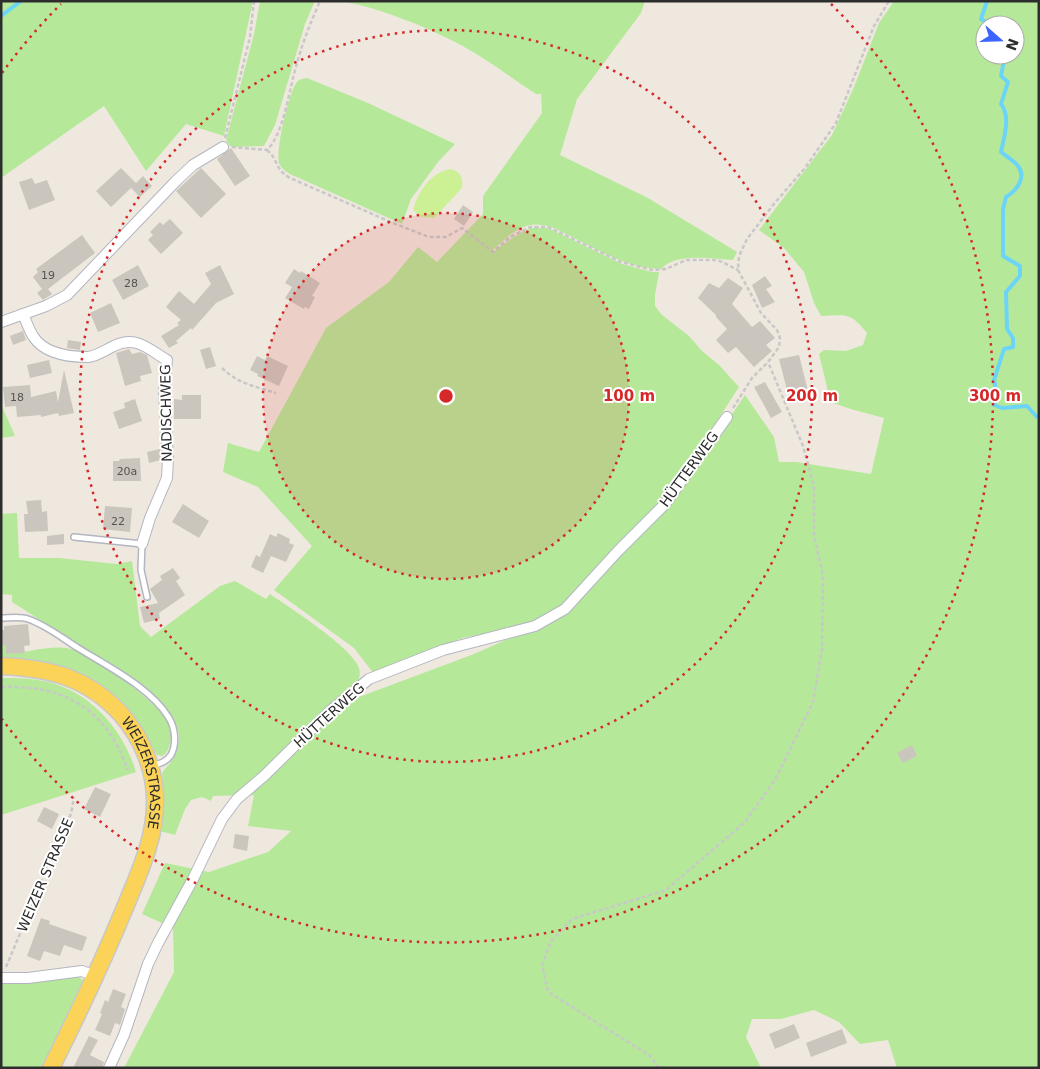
<svg xmlns="http://www.w3.org/2000/svg" width="1040" height="1069" font-family="'DejaVu Sans',sans-serif">
<rect width="100%" height="100%" fill="#efe8df"/>
<g fill="#b5e999" fill-rule="evenodd">
<path d="M 1,1 L 253,1 L 224,136 L 186,124 L 146,171 L 104,106 L 1,178 Z"/>
<path d="M 260,1 L 315,1 L 305,24 L 275,125 L 264,146 L 231,147 L 226,140 L 254,34 Z"/>
<path d="M 342,1 L 645,1 L 641,13 L 577,99 L 560,155 L 648,198 L 737,252 L 733,260 C 714,259 675,252 661,269 C 632,269 603,253 578,240 C 563,233 548,222 531,225 C 516,227 503,241 492,251 L 488,249 L 493,252 L 512,238 L 530,228 L 548,228 L 622,264 L 652,272 L 659,272 L 655,295 L 655,306 L 662,315 L 689,336 L 702,351 L 719,365 L 739,387 L 672,490 L 556,610 L 533,624 L 462,638 L 374,674 L 354,648 L 274,590 L 312,546 L 258,487 L 223,472 L 228,443 L 259,452 L 326,328 L 389,282 L 418,247 L 437,262 L 483,214 L 483,196 L 542,113 L 541,94 L 536,94 C 511,78 487,59 461,45 C 424,26 383,9 342,1 Z"/>
<path d="M 894,1 L 1039,1 L 1039,1068 L 897,1068 L 888,1040 L 860,1044 L 839,1022 L 814,1010 L 781,1019 L 752,1019 L 746,1037 L 761,1068 L 124,1068 L 174,972 L 173,928 L 142,914 L 165,863 L 209,872 L 268,852 L 291,831 L 248,826 L 254,795 L 213,796 L 211,801 L 202,797 L 191,800 L 185,809 L 175,835 L 160,831 L 164,793 L 162,773 C 166,767 171,763 174,757 C 189,729 167,707 148,689 L 148,691 L 115,668 L 12,602 L 12,595 L 1,594 L 1,514 L 17,513 L 19,558 L 59,558 L 117,564 L 132,561 L 140,626 L 151,637 L 220,586 L 235,581 L 266,599 L 270,594 C 290,608 352,647 359,668 C 361,675 359,680 356,686 L 297,742 L 304,744 L 351,700 L 474,654 L 542,624 L 568,610 L 714,441 L 745,395 L 774,437 L 779,462 L 796,462 L 871,474 L 884,418 L 854,410 L 827,401 L 827,387 L 819,354 L 824,350 L 846,351 L 863,345 L 867,333 C 850,312 847,315 821,316 L 814,303 L 804,272 L 784,248 L 759,230 L 832,135 L 854,87 L 879,23 ZM 985,25 L 1015,25 L 1015,55 L 985,55 Z"/>
<path d="M 307,78 L 368,103 L 455,144 L 438,162 L 411,199 L 402,224 L 299,178 C 292,175 284,172 280,165 C 274,155 289,91 297,82 C 299,79 303,79 307,78 Z"/>
<path d="M 1,404 L 15,436 L 1,438 Z"/>
<path d="M 1,645 L 6,645 L 7,654 C 28,653 50,644 71,649 C 93,655 158,702 168,722 C 172,729 172,737 170,744 C 168,750 167,753 162,756 L 157,755 L 136,722 L 53,664 L 33,661 L 1,660 Z"/>
<path d="M 1,678 C 17,678 32,678 48,682 C 91,692 124,731 136,772 L 1,815 Z"/>
<path d="M 77,976 L 83,980 L 83,982 L 42,1068 L 1,1068 L 1,982 Z"/>
</g>
<path fill="#cbf194" d="M 450,169 C 460,171 465,179 461,189 L 434,218 L 421,217 L 413,210 C 418,192 430,173 450,169 Z"/>
<g fill="none" stroke-linecap="round" stroke-linejoin="round">
<g stroke="#6cd4f7" stroke-width="4">
<path d="M 987,1 L 981,19 L 991,25"/>
<path d="M 1,16 L 21,1"/>
<path d="M 1005,55 L 1001,76 L 1008,82 L 1001,104 C 1011,116 1004,138 1001,152 C 1006,156 1014,161 1018,166 C 1027,178 1016,191 1006,197 L 1003,209 L 1003,256 L 1020,266 L 1020,276 L 1006,292 L 1007,329 L 1013,338 L 1013,347 L 1004,349 L 994,380 L 997,395 L 994,405 L 1002,408 L 1027,406 L 1037,417 L 1039,416"/>
</g>
</g>
<g fill="#cbc6bd">
<path d="M 231,148 L 250,176 L 235,186 L 217,159 Z"/>
<path d="M 121,168 L 136,183 L 132,187 L 143,176 L 152,186 L 140,197 L 131,188 L 111,207 L 96,191 Z"/>
<path d="M 201,168 L 226,194 L 201,218 L 176,191 Z"/>
<path d="M 32,178 L 35,184 L 47,180 L 55,200 L 29,210 L 19,182 Z"/>
<path d="M 463,205 L 473,212 L 464,226 L 454,219 Z"/>
<path d="M 170,219 L 183,233 L 161,254 L 148,240 L 153,235 L 150,232 L 160,222 L 163,225 Z"/>
<path d="M 82,235 L 95,253 L 48,289 L 52,294 L 43,300 L 37,293 L 42,289 L 33,277 L 38,272 L 36,269 Z"/>
<path d="M 138,265 L 149,286 L 123,300 L 112,280 Z"/>
<path d="M 220,265 L 234,294 L 216,303 L 192,330 L 191,328 L 176,341 L 178,343 L 169,348 L 161,336 L 179,325 L 177,323 L 181,320 L 166,307 L 179,291 L 194,304 L 211,284 L 205,273 Z"/>
<path d="M 294,269 L 300,273 L 301,271 L 320,283 L 312,296 L 315,297 L 309,309 L 305,307 L 304,309 L 285,298 L 292,287 L 285,283 Z"/>
<path d="M 765,276 L 772,286 L 766,289 L 775,302 L 762,308 L 752,285 Z"/>
<path d="M 728,278 L 743,288 L 732,304 L 752,327 L 760,321 L 775,338 L 766,345 L 772,351 L 754,367 L 736,347 L 728,353 L 716,340 L 727,329 L 716,317 L 716,315 L 698,298 L 709,283 L 719,288 Z"/>
<path d="M 111,303 L 120,323 L 98,332 L 90,313 Z"/>
<path d="M 23,331 L 26,340 L 13,345 L 10,336 Z"/>
<path d="M 68,340 L 81,342 L 80,350 L 67,348 Z"/>
<path d="M 210,347 L 216,366 L 206,369 L 200,350 Z"/>
<path d="M 129,349 L 132,354 L 140,352 L 147,355 L 152,373 L 140,376 L 141,381 L 125,386 L 116,353 Z"/>
<path d="M 799,355 L 809,395 L 789,398 L 779,359 Z"/>
<path d="M 257,356 L 265,360 L 267,356 L 288,366 L 279,386 L 257,376 L 258,374 L 250,370 Z"/>
<path d="M 49,360 L 52,373 L 30,378 L 27,365 Z"/>
<path d="M 64,370 L 74,413 L 59,416 L 58,413 L 41,417 L 41,415 L 17,417 L 16,406 L 5,407 L 3,387 L 30,385 L 31,397 L 56,391 L 58,402 Z"/>
<path d="M 765,382 L 782,412 L 771,418 L 754,387 Z"/>
<path d="M 182,395 L 201,395 L 201,419 L 174,419 L 174,399 L 182,400 Z"/>
<path d="M 135,399 L 142,421 L 119,429 L 113,412 L 125,408 L 124,403 Z"/>
<path d="M 160,449 L 161,460 L 149,463 L 147,452 Z"/>
<path d="M 140,458 L 141,481 L 113,481 L 113,461 L 119,461 L 120,459 Z"/>
<path d="M 41,500 L 42,512 L 47,511 L 48,531 L 25,532 L 24,514 L 28,514 L 26,501 Z"/>
<path d="M 183,504 L 209,521 L 199,538 L 172,522 Z"/>
<path d="M 105,506 L 132,508 L 130,532 L 103,529 Z"/>
<path d="M 278,533 L 290,539 L 289,543 L 294,545 L 286,562 L 271,556 L 263,573 L 251,567 L 256,555 L 260,557 L 270,534 L 276,537 Z"/>
<path d="M 64,534 L 64,544 L 47,545 L 47,536 Z"/>
<path d="M 173,568 L 180,578 L 176,581 L 185,595 L 159,613 L 160,619 L 144,623 L 140,607 L 158,603 L 150,589 L 162,580 L 160,576 Z"/>
<path d="M 28,624 L 30,645 L 24,646 L 25,653 L 6,654 L 6,645 L 1,645 L 1,630 L 4,630 L 4,626 Z"/>
<path d="M 912,745 L 917,756 L 903,763 L 897,753 Z"/>
<path d="M 95,787 L 111,794 L 100,817 L 84,809 Z"/>
<path d="M 44,807 L 59,814 L 52,829 L 37,821 Z"/>
<path d="M 235,834 L 249,836 L 247,851 L 233,848 Z"/>
<path d="M 41,918 L 50,921 L 49,924 L 87,937 L 82,951 L 64,945 L 60,956 L 44,951 L 40,961 L 27,956 Z"/>
<path d="M 113,989 L 126,994 L 121,1007 L 125,1009 L 120,1025 L 115,1023 L 110,1036 L 95,1030 L 102,1014 L 100,1013 L 105,1000 L 108,1002 Z"/>
<path d="M 794,1024 L 800,1038 L 775,1049 L 769,1034 Z"/>
<path d="M 842,1029 L 847,1043 L 811,1057 L 806,1043 Z"/>
<path d="M 89,1036 L 98,1040 L 90,1055 L 104,1062 L 102,1068 L 73,1068 Z"/>
</g>
<g fill="none" stroke-linecap="round" stroke-linejoin="round">
<defs>
<g id="lane">
<path d="M 74,537 L 142,544 L 141,570 L 147,597"/>
<path d="M 1,618 C 10,618 20,616 28,619 C 46,625 62,638 78,648 C 107,666 151,688 169,718 C 175,728 177,744 171,755 C 167,761 159,765 152,765"/>
</g>
<g id="street">
<path d="M 23,314 C 26,321 29,330 33,336 C 44,354 69,357 88,357 C 98,356 105,350 114,346 C 136,335 148,349 167,360 L 164,391 L 168,458 L 167,478 L 150,518 L 142,544"/>
<path d="M 1,322 L 46,306 L 67,295 L 176,181 L 193,165 L 223,147"/>
<path d="M 1,978 L 28,978 L 82,971 L 95,976"/>
<path d="M 109,1068 L 124,1035 L 148,964 L 158,943 L 193,879 L 222,819 L 237,799 L 264,776 L 330,711 L 369,679 L 443,650 L 535,626 L 565,609 L 618,551 L 665,504 L 727,417"/>
</g>
<g id="primary">
<path id="s1" d="M 1,666 C 49,668 87,677 121,714 C 142,738 156,771 155,804 C 155,839 139,873 126,905 C 103,961 78,1014 51,1068"/>
</g>
</defs>
<use href="#lane" stroke="#b3b6c1" stroke-width="8"/>
<use href="#street" stroke="#b3b6c1" stroke-width="12"/>
<use href="#primary" stroke="#c8c8c8" stroke-width="19"/>
<g stroke="#c8c8c8" stroke-width="2.5" stroke-dasharray="4 2.5" stroke-linecap="butt">
<path d="M 225,138 L 250,37 L 254,1"/>
<path d="M 232,147 L 267,150 C 284,134 290,85 297,63 C 303,41 311,22 320,1"/>
<path d="M 267,150 C 279,160 274,169 290,178 L 393,223 L 429,237 L 446,237 L 462,228 L 493,252 L 510,237 L 530,227 L 548,227 L 621,262 L 652,270 L 666,269 L 686,260 L 718,260 L 738,270"/>
<path d="M 222,368 C 237,383 256,387 276,393"/>
<path d="M 733,408 L 752,378 L 768,362 L 779,347 L 780,338 L 777,330 L 761,313 L 738,270 L 739,256 L 747,239 L 773,205 L 805,168 L 836,123 L 874,26 L 889,1"/>
<path d="M 1,687 C 66,685 106,709 128,770"/>
<path d="M 6,967 L 33,903 L 57,840 L 71,814 L 74,797"/>
<path d="M 659,1068 L 649,1055 L 548,992 L 542,965 L 551,941 L 572,919 L 666,890 L 744,823 L 775,780 L 813,702 L 822,650 L 823,576 L 814,535 L 814,486 L 803,446 L 768,362"/>
</g>
<use href="#lane" stroke="#fff" stroke-width="5"/>
<use href="#street" stroke="#fff" stroke-width="10"/>
<use href="#primary" stroke="#fbd359" stroke-width="16"/>
</g>
<circle cx="446" cy="396" r="183" fill="#d62828" fill-opacity=".12"/>
<g fill="none" stroke="#d62828" stroke-width="2.5" stroke-dasharray="2.5 5">
<circle cx="446" cy="396" r="183"/>
<circle cx="446" cy="396" r="366"/>
<path d="M2 73A549 549 0 0 1 61 4M831 4A549 549 0 1 1 2 719"/>
</g>
<g text-anchor="middle" stroke-width="4" stroke-linejoin="round" paint-order="stroke">
<g font-size="11" fill="#545351">
<text x="48" y="279">19</text>
<text x="131" y="287">28</text>
<text x="17" y="401">18</text>
<text x="127" y="475">20a</text>
<text x="118" y="525">22</text>
</g>
<g font-size="14" fill="#2d2d2d" stroke="#fff">
<text transform="translate(166 413) rotate(-91)" y="5">NADISCHWEG</text>
<text transform="translate(689 469) rotate(-54)" y="5">HÜTTERWEG</text>
<text transform="translate(329 715) rotate(-42)" y="5">HÜTTERWEG</text>
<text dy="5" stroke="none"><textPath href="#s1" startOffset="198">WEIZERSTRASSE</textPath></text>
<text transform="translate(45 875) rotate(-67)" y="5">WEIZER STRASSE</text>
</g>
</g>
<circle cx="446" cy="396" r="8" fill="#d62828" stroke="#fff" stroke-width="2.5"/>
<g font-size="15" text-anchor="middle" font-weight="bold" fill="#d62828" stroke="#fff" stroke-width="4" stroke-linejoin="round" paint-order="stroke">
<text x="629" y="401">100 m</text>
<text x="812" y="401">200 m</text>
<text x="995" y="401">300 m</text>
</g>
<rect width="1040" height="1069" fill="none" stroke="#2d2d2d" stroke-width="5"/>
<g transform="translate(1000 40) rotate(110)"><circle r="24" fill="#ffffff" stroke="#ababab"/>
<path d="M0-4L9 19L0 12L-9 19Z" fill="#3d64ff"/>
<text y="-8" font-size="14" font-weight="bold" text-anchor="middle" fill="#2d2d2d">N</text>
</g>
</svg>
